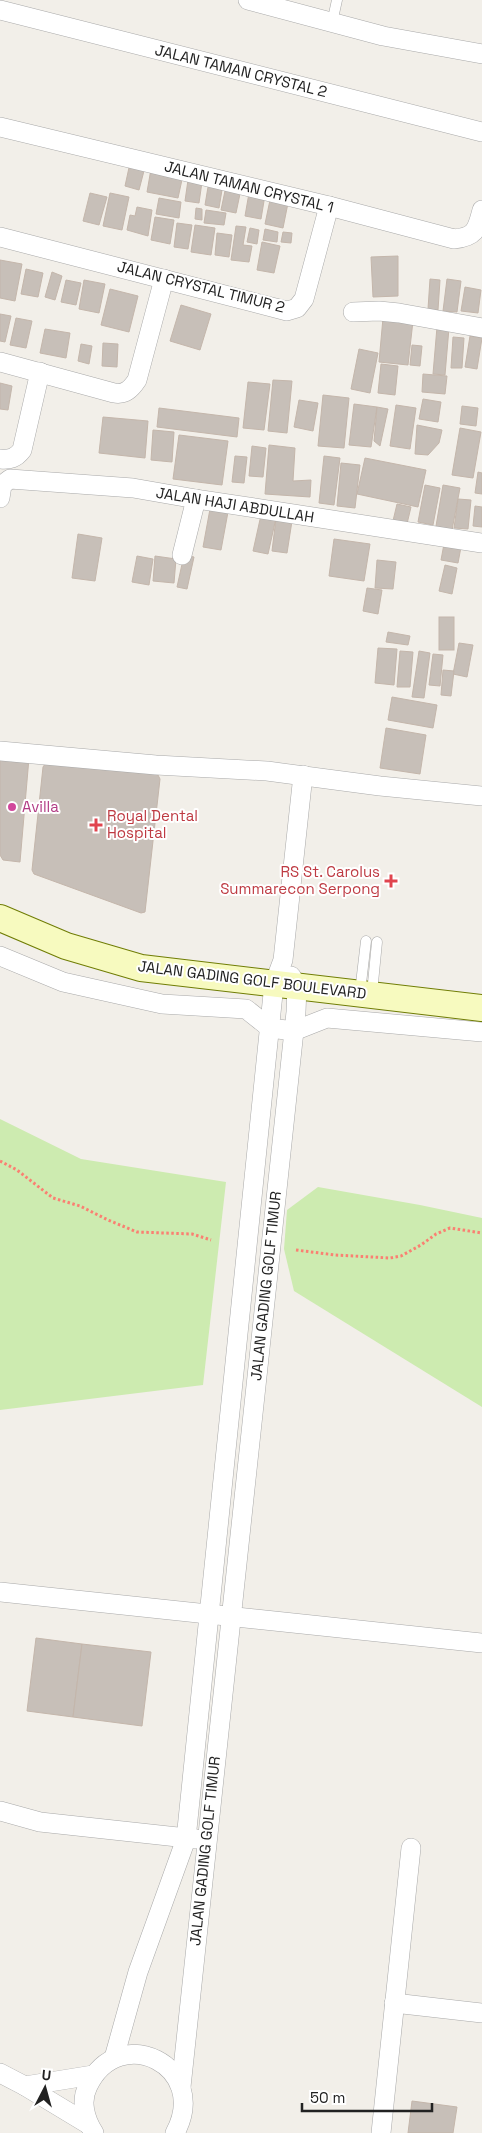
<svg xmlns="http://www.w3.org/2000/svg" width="482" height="2133" font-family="'Space Grotesk',sans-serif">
<rect width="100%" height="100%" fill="#f2efe9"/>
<g fill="#cdebb0">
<path d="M 0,1119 L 81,1159 L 226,1182 L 203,1385 L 0,1410 Z"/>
<path d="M 318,1187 L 420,1205 L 482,1218 L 482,1407 L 294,1291 L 284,1249 L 287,1210 Z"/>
</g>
<g fill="#c7bfb8" stroke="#c4b6ab">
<path d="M 130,163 L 145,167 L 139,190 L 125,186 Z"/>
<path d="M 151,169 L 183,175 L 178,198 L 147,192 Z"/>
<path d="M 188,180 L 202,182 L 199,203 L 185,201 Z"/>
<path d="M 209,181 L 223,184 L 219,208 L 205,205 Z"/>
<path d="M 226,186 L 241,189 L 236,213 L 221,210 Z"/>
<path d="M 90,193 L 107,197 L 99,225 L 83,221 Z"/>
<path d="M 110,193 L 129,197 L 122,230 L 103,226 Z"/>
<path d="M 249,193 L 265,195 L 261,219 L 245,216 Z"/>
<path d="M 159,198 L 181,202 L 179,218 L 156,214 Z"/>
<path d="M 270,200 L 288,203 L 283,228 L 265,224 Z"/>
<path d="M 137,207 L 152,210 L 148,236 L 127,230 L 130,215 L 135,216 Z"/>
<path d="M 196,208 L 202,209 L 202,220 L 195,219 Z"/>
<path d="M 206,210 L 226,213 L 224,225 L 204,223 Z"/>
<path d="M 155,217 L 174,220 L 170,244 L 151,240 Z"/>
<path d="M 177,223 L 192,225 L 188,249 L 174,247 Z"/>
<path d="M 195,225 L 215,228 L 211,255 L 191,252 Z"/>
<path d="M 236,226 L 246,227 L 243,245 L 252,246 L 249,262 L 231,260 Z"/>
<path d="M 250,228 L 259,230 L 257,244 L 247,242 Z"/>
<path d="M 265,229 L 278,232 L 277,242 L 263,240 Z"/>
<path d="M 283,232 L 292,233 L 291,243 L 281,242 Z"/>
<path d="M 217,233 L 232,235 L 229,257 L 215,255 Z"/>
<path d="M 262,242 L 280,246 L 274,273 L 257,270 Z"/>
<path d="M 398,256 L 398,296 L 373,297 L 371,257 Z"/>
<path d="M 0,260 L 22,264 L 15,301 L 0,298 Z"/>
<path d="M 26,269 L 43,273 L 38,297 L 21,294 Z"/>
<path d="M 52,272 L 62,276 L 55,300 L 45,297 Z"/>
<path d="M 430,279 L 440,280 L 438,310 L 428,309 Z"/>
<path d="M 447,279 L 461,281 L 457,312 L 443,311 Z"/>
<path d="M 66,280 L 81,283 L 76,305 L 61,302 Z"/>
<path d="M 84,280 L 105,284 L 99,313 L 79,309 Z"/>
<path d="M 465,287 L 481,290 L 478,313 L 461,311 Z"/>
<path d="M 110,289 L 138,296 L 129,332 L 101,325 Z"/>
<path d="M 181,305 L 211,314 L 200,350 L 170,341 Z"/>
<path d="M 0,314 L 11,316 L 5,342 L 0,341 Z"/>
<path d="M 16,318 L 32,321 L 26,348 L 10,345 Z"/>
<path d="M 383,318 L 413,321 L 408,365 L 379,362 Z"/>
<path d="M 437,327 L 449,328 L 445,375 L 433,374 Z"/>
<path d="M 45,329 L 70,333 L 66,358 L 40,353 Z"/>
<path d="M 470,336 L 482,338 L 477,369 L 465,367 Z"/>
<path d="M 453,337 L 464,338 L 462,368 L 451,368 Z"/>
<path d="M 103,343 L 118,344 L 117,367 L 102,366 Z"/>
<path d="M 81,344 L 92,346 L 89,364 L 78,361 Z"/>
<path d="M 412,345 L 422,346 L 420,366 L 410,365 Z"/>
<path d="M 359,349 L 378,353 L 370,393 L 351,389 Z"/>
<path d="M 381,364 L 398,366 L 395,395 L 378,393 Z"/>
<path d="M 423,374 L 447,376 L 445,394 L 422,392 Z"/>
<path d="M 273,380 L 292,381 L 287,433 L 268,431 Z"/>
<path d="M 248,382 L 270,384 L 264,430 L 243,428 Z"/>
<path d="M 0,383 L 12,386 L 8,410 L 0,409 Z"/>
<path d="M 323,395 L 349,398 L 344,448 L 318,446 Z"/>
<path d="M 423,399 L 441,402 L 438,422 L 419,419 Z"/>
<path d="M 299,400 L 318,403 L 313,431 L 294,427 Z"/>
<path d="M 354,404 L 377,407 L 371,447 L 349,445 Z"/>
<path d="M 396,405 L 416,408 L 410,449 L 390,446 Z"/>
<path d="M 462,406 L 478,408 L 476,426 L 460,424 Z"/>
<path d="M 377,407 L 388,409 L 380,446 L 374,441 Z"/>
<path d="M 159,408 L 239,418 L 237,437 L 157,427 Z"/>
<path d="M 103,417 L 148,421 L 145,458 L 99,453 Z"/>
<path d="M 417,425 L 442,430 L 439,443 L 428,455 L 415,454 Z"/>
<path d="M 460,428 L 481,432 L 473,478 L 452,475 Z"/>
<path d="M 153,430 L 174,432 L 172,462 L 151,460 Z"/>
<path d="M 179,435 L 228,441 L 222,485 L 173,479 Z"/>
<path d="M 269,445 L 295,448 L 293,481 L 311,480 L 310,497 L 265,494 Z"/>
<path d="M 252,446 L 266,448 L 263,477 L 249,476 Z"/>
<path d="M 235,456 L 247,457 L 244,483 L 232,482 Z"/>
<path d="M 324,456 L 340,458 L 334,505 L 319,503 Z"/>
<path d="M 365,458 L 426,470 L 418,507 L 357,494 Z"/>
<path d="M 341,463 L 360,465 L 355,508 L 337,506 Z"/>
<path d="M 478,472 L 482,473 L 482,494 L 475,493 Z"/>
<path d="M 425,485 L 440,488 L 433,525 L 418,522 Z"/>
<path d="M 443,485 L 460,488 L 452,530 L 436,526 Z"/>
<path d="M 458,499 L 471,500 L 468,529 L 454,528 Z"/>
<path d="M 397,504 L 411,507 L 406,528 L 392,525 Z"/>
<path d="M 475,506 L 482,507 L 482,527 L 473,526 Z"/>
<path d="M 210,509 L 228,512 L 221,550 L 203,547 Z"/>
<path d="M 261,515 L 276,518 L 268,554 L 253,551 Z"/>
<path d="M 276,518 L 292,521 L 287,553 L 272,551 Z"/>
<path d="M 78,534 L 102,538 L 95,581 L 72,578 Z"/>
<path d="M 334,539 L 370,544 L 364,581 L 329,576 Z"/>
<path d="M 444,544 L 461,547 L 458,563 L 441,560 Z"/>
<path d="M 184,555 L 194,557 L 187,589 L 177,587 Z"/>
<path d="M 137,556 L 153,559 L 149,585 L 132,582 Z"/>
<path d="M 155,556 L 176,559 L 174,583 L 153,581 Z"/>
<path d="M 377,560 L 396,562 L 393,589 L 375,588 Z"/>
<path d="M 445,565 L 457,568 L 452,594 L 439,591 Z"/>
<path d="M 367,588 L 382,590 L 378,614 L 363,611 Z"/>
<rect x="439" y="617" width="15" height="33"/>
<path d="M 388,632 L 410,636 L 408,645 L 386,642 Z"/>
<path d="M 459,643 L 473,645 L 467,677 L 453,674 Z"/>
<path d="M 378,648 L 397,649 L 394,685 L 375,683 Z"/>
<path d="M 400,651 L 413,652 L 410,687 L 397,687 Z"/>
<path d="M 419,651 L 430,653 L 424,698 L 412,697 Z"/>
<path d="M 433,654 L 443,655 L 440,686 L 429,685 Z"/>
<path d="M 443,670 L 454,671 L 451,696 L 441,695 Z"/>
<path d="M 392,697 L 437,705 L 433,728 L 388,720 Z"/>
<path d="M 386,728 L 426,735 L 420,774 L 380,768 Z"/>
<path d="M 0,755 L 29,758 L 20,862 L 3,860 L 0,855 Z"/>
<path d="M 45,764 L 154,773 L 158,775 L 160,779 L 145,912 L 141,913 L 34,874 L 32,870 L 43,767 Z"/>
<path d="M 36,1638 L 82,1644 L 73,1717 L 27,1711 Z"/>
<path d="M 82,1644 L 151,1652 L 142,1726 L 73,1717 Z"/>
<path d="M 412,2101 L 457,2107 L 453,2133 L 408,2133 Z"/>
</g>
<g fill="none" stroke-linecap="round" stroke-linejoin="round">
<defs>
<g id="service">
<path d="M 332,23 L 337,0"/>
<path d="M 360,992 L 366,941"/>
<path d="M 372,993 L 377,942"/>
</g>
<g id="minor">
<path d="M 248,0 L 383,36 L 482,54"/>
<path d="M 0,10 L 482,132"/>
<path d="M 0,127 L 329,206 L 454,239 C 476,237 477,229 482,210"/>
<path d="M 0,237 L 287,311 L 297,308 L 304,299 L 329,206"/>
<path d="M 353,312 L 379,311 L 399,313 L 482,328"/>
<path d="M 0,362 L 114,393 C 125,395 131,389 137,380 L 164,279"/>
<path d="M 0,459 C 10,460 16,458 22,450 L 40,372"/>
<path d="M 0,498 L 2,485 L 10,479 L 133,488 L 196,499 L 482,543"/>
<path d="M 182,555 L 196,499"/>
<path d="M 0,751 L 156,765 L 267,771 L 380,786 L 482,796"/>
<path d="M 0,956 L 63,982 L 162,1004 L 246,1009 L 270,1028 L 294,1031 L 327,1018 L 482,1032"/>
<path d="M 0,1592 L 482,1643"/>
<path d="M 0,1811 L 40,1822 L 196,1839"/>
<path d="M 394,2003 L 482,2013"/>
<path d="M 114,2058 L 138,1972 L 186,1839 L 274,984 L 283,960 L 303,775"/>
<path d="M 0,2073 L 25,2086 L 88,2124"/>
<path d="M 25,2086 L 93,2075"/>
<path d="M 181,2087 L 296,1012 L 297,986 L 291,976"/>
<path d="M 94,2133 C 85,2119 80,2101 88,2086 C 119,2021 211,2066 175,2133"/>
<path d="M 381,2133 L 411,1848"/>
</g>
<path id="secondary" d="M 0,918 L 66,946 L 141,968 L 482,1008"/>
</defs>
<use href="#service" stroke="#a9a9a9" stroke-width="11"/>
<use href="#minor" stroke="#a9a9a9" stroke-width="20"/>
<use href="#secondary" stroke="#707d05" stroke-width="28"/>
<g stroke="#fa8072" stroke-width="3" stroke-dasharray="2.5 2.5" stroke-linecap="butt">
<path d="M 0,1161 L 17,1170 L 53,1198 L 80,1206 L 108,1220 L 137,1232 L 192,1234 L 211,1240"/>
<path d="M 296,1250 L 335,1255 L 390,1258 L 401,1256 L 421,1245 L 436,1234 L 450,1228 L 482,1233"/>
</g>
<use href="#service" stroke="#fff" stroke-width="10"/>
<use href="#minor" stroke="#fff" stroke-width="19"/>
<use href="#secondary" stroke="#f7fabf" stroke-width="26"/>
</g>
<circle fill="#d1479c" stroke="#fff" stroke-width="2" cx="12" cy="807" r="5"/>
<g fill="#e0444e" stroke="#fff" stroke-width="2">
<path d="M93.5 817.5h5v5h5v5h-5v5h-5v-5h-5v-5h5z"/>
<path d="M388.5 873.5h5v5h5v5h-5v5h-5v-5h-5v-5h5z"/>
</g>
<g text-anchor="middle" stroke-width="4" stroke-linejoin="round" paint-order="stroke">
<g font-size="15" fill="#222" stroke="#fff">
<text transform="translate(241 71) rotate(14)" y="5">JALAN TAMAN CRYSTAL 2</text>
<text transform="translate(249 187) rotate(14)" y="5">JALAN TAMAN CRYSTAL 1</text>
<text transform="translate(201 287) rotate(14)" y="5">JALAN CRYSTAL TIMUR 2</text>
<text transform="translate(235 505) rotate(9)" y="5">JALAN HAJI ABDULLAH</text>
<text transform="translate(252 980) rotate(7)" y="5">JALAN GADING GOLF BOULEVARD</text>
<text transform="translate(266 1286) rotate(-84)" y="5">JALAN GADING GOLF TIMUR</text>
<text transform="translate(205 1851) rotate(-84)" y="5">JALAN GADING GOLF TIMUR</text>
</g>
<g font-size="15" fill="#b23c85" stroke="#fff" text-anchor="start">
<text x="22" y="812">Avilla</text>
</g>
<g font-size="15" fill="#be3a42" stroke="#fff" text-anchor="start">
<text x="107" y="821">Royal Dental<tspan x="107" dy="17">Hospital</tspan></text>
<text x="380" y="877" text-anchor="end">RS St. Carolus<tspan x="380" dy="17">Summarecon Serpong</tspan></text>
</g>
</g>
<g transform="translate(45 2088) rotate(6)" stroke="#ffffff" stroke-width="4" paint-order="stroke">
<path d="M0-4L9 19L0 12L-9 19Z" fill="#222222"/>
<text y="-8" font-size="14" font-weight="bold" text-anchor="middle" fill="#222222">U</text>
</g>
<path d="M302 2103v8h130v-8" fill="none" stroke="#222222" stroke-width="2.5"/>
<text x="310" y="2103" font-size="15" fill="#222222" stroke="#ffffff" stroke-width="4" paint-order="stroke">50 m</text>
</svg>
